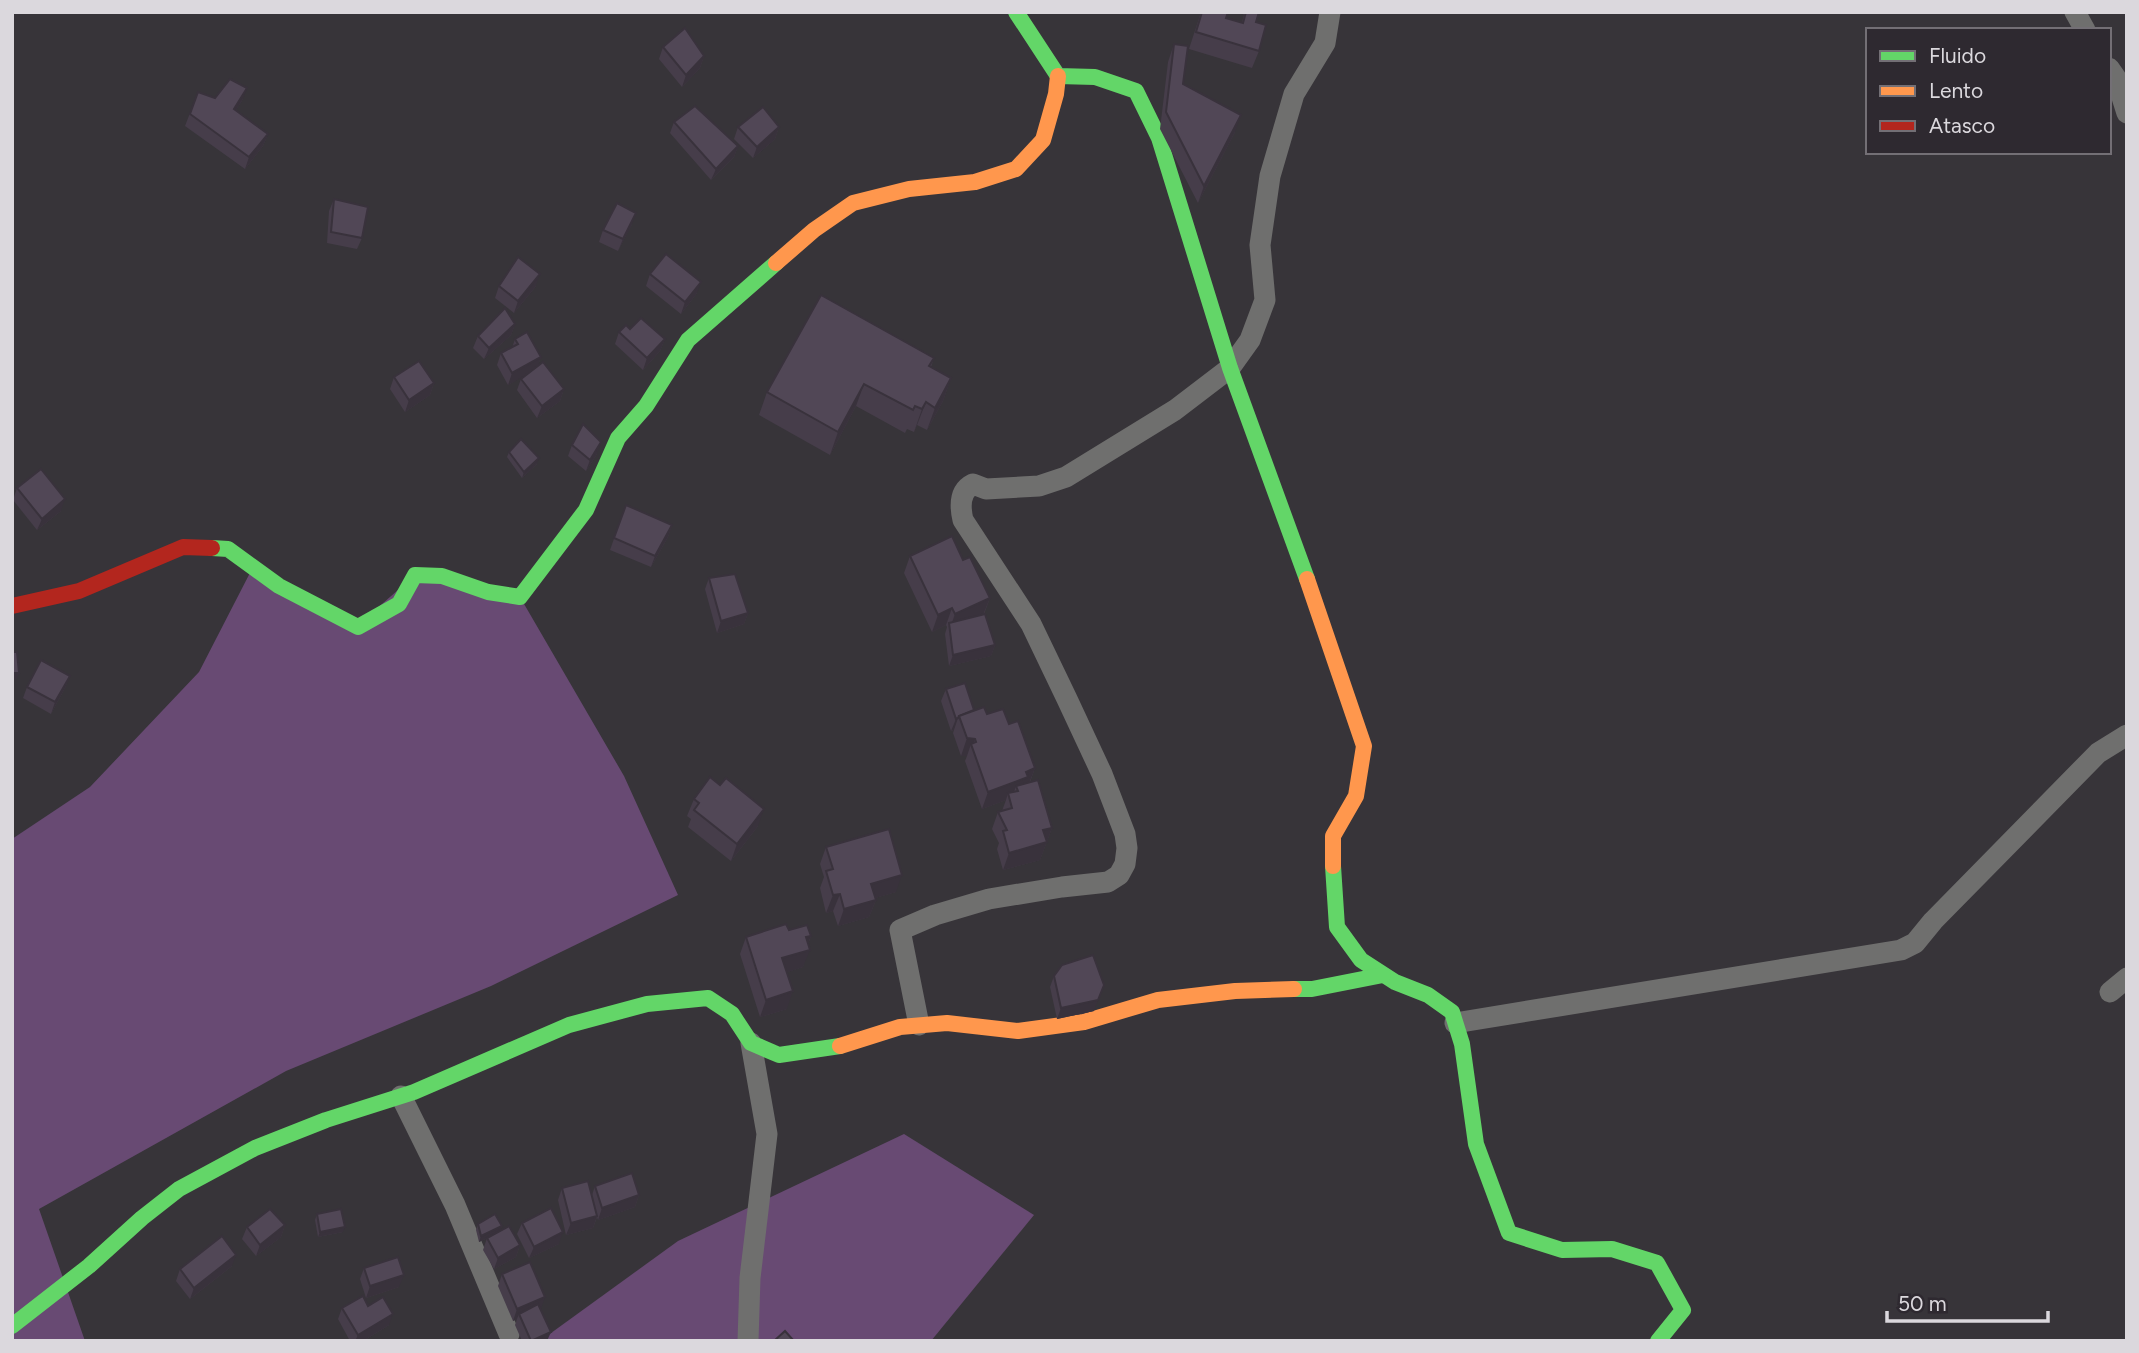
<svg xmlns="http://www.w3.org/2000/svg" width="2139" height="1353" font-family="Figtree,sans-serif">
<rect width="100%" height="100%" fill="#373439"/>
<g fill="#684a73">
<path d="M 253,567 L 357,626 L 415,575 L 520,597 L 624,776 L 678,895 L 491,986 L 286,1071 L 39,1209 L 85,1341 L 12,1341 L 12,839 L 90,787 L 199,672 Z"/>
<path d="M 904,1134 L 1034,1215 L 931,1341 L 540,1341 L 678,1241 Z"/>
</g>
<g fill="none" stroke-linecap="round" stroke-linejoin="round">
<g stroke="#6f6f6e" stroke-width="21">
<path d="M 2075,12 L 2085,30"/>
<path d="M 2109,68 L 2116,78 L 2127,113"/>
<path d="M 2110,992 L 2127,978"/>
<path d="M 1455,1023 L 1901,950 L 1915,943 L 1933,921 L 2098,753 L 2127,735"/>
<path d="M 919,1025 L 900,930 L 935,915 L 989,899 L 1062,887 L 1108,882 L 1119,875 L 1125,864 L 1127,848 L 1125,834 L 1102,774 L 1067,699 L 1031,624 L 963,520 C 960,507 959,491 973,484 L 986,489 L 1039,486 L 1066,477 L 1175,410 L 1230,368 L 1250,340 L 1265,300 L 1260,245 L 1270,176 L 1294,94 L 1325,43 L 1330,12"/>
<path d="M 401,1096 L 455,1205 L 509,1334"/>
<path d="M 748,1341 L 750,1278 L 767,1134 L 751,1043"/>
</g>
<g stroke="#63d668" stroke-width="16">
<path d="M 1016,12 L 1058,76 L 1095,77 L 1136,91 L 1159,138 L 1230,368 L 1307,579"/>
<path d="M 212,548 L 228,549 L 279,586 L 358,627 L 399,604 L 415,575 L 442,576 L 488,592 L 520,597 L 586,510 L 618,438 L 646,406 L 688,340 L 776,263"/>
<path d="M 1333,866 L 1337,927 L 1361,960 L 1395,982 L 1428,995 L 1452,1012 L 1462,1044 L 1476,1144 L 1509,1233 L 1562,1250 L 1612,1249 L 1657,1263 L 1683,1310 L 1658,1341"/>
<path d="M 1294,989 L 1312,989 L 1383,975"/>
<path d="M 12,1326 L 89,1266 L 142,1218 L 179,1189 L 255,1148 L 326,1120 L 414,1092 L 569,1025 L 647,1004 L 708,998 L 732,1014 L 751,1043 L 779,1055 L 840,1046"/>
</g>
<g stroke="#ff974d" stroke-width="16">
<path d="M 776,263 L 814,230 L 853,203 L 909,189 L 975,182 L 1016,169 L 1043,140 L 1056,94 L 1058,76"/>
<path d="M 1307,579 L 1364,746 L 1356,796 L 1333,836 L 1333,866"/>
<path d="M 840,1046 L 900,1027 L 947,1023 L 1018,1031 L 1084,1022 L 1158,1000 L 1235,991 L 1294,989"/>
</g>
<path stroke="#b3261e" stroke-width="16" d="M 12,606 L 79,591 L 183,547 L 212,548"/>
</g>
<g fill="#463d4a">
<path d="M 1201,12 L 1228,12 L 1226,18 L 1242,22 L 1244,15 L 1242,12 L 1259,12 L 1256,22 L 1259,51 L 1252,68 L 1189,49 Z"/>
<path d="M 1174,44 L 1183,84 L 1235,132 L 1198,203 L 1160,129 L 1168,62 Z"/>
<path d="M 663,47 L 704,56 L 700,68 L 682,87 L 659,59 Z"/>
<path d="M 198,92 L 215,98 L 243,99 L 236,110 L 268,134 L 263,146 L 245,169 L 185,126 Z"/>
<path d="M 674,122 L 738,146 L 734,157 L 711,180 L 670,133 Z"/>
<path d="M 738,127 L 779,127 L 775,139 L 753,158 L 734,139 Z"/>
<path d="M 334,199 L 362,238 L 357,249 L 327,243 L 329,211 Z"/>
<path d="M 632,224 L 618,251 L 599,242 L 603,230 Z"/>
<path d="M 650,274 L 697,293 L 681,314 L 646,286 Z"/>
<path d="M 499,286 L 536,286 L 514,313 L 495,298 Z"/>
<path d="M 515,324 L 511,335 L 484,359 L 473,348 L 478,336 Z"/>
<path d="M 630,329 L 665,339 L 660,351 L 643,370 L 615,344 L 619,332 Z"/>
<path d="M 515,339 L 541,357 L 538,365 L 564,389 L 560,401 L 537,418 L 517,390 L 521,379 L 526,374 L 508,385 L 497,365 L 501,353 L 512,348 Z"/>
<path d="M 934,358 L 931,367 L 951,378 L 943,401 L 927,430 L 917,425 L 914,432 L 907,429 L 905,433 L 856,406 L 830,455 L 759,415 L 767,392 Z"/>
<path d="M 394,377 L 434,383 L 430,395 L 405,412 L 390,389 Z"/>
<path d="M 572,445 L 597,454 L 586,471 L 568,456 Z"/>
<path d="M 509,452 L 537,464 L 522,478 L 507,457 Z"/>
<path d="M 17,488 L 61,511 L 37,530 L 13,500 Z"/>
<path d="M 626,505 L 672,525 L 668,537 L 651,567 L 610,550 Z"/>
<path d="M 910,556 L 963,560 L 990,598 L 984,614 L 995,645 L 991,656 L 949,666 L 945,634 L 947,627 L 946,625 L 932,632 L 904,573 Z"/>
<path d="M 709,578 L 748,613 L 744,624 L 717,633 L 705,589 Z"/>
<path d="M 70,676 L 65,688 L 51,714 L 23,698 L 27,687 Z"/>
<path d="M 946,689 L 974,710 L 1009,724 L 1035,768 L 1030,782 L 1052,828 L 1040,860 L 1003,870 L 997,849 L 999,843 L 992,829 L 998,812 L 1002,811 L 1006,800 L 982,809 L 965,761 L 967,756 L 961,756 L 953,733 L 954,730 L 951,731 L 941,701 Z"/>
<path d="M 694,799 L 758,826 L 731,861 L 688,827 L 691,819 L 687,816 Z"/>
<path d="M 826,847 L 896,892 L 875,898 L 876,900 L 869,917 L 838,926 L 833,911 L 826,913 L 820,888 L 824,877 L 820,864 Z"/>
<path d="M 789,930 L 811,936 L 808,944 L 803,967 L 787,972 L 787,1009 L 760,1017 L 740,954 L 746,937 Z"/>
<path d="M 1054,976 L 1094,1011 L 1057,1019 L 1050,987 Z"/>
<path d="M 595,1186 L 639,1195 L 635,1207 L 598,1220 L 597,1217 L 593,1228 L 566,1235 L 558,1200 L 562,1188 L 592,1195 Z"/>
<path d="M 317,1214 L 343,1232 L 318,1237 L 315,1220 Z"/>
<path d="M 522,1223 L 559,1244 L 529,1258 L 517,1234 Z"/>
<path d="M 478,1224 L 502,1226 L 500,1231 L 520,1245 L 516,1257 L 494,1269 L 483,1250 L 487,1238 L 496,1234 L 479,1242 L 476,1230 Z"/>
<path d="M 285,1225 L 281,1237 L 256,1256 L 242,1239 L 247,1227 Z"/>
<path d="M 232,1266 L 190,1299 L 176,1281 L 180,1269 Z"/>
<path d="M 364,1268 L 399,1287 L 366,1298 L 360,1279 Z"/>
<path d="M 502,1274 L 540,1309 L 547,1341 L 522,1341 L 515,1325 L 517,1319 L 513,1321 L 498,1286 Z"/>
<path d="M 368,1306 L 389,1325 L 363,1341 L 350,1341 L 338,1319 L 342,1308 Z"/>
</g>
<g fill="#39323c">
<path d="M 704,56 L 700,68 L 682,87 L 686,75 Z"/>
<path d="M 247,88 L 243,99 L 230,120 L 234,109 Z"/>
<path d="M 1241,115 L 1235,132 L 1198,203 L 1204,186 Z"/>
<path d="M 779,127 L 775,139 L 753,158 L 757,147 Z"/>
<path d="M 268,134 L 263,146 L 245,169 L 249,157 Z"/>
<path d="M 738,146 L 734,157 L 711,180 L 716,169 Z"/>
<path d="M 636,213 L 632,224 L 618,251 L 623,239 Z"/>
<path d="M 540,274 L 536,286 L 514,313 L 518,301 Z"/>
<path d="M 701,282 L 697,293 L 681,314 L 685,302 Z"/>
<path d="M 515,324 L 511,335 L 484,359 L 489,348 Z"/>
<path d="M 665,339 L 660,351 L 643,370 L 647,358 Z"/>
<path d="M 541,357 L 537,369 L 508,385 L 512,373 Z"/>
<path d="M 951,378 L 943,401 L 927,430 L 935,408 Z"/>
<path d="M 434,383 L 430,395 L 405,412 L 409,400 Z"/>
<path d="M 864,384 L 856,406 L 830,455 L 838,432 Z"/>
<path d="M 564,389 L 560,401 L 537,418 L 542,406 Z"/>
<path d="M 926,402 L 917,425 L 914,432 L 922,409 Z"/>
<path d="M 601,442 L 597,454 L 586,471 L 590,460 Z"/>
<path d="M 539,458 L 537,464 L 522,478 L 524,472 Z"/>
<path d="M 65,499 L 61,511 L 37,530 L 42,519 Z"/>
<path d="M 672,525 L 668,537 L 651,567 L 655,556 Z"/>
<path d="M 990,598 L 983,615 L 949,631 L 955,614 Z"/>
<path d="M 952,608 L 946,625 L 932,632 L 938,615 Z"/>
<path d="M 748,613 L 744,624 L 717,633 L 721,621 Z"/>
<path d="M 995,645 L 991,656 L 949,666 L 953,655 Z"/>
<path d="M 12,673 L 19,673 L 17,679 L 12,679 Z"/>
<path d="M 70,676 L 65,688 L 51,714 L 55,702 Z"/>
<path d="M 958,718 L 954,730 L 951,731 L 956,719 Z"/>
<path d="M 967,738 L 975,739 L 972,748 L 971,744 L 967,756 L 961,756 Z"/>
<path d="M 1035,768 L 1028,786 L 1018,791 L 1016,786 L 1012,798 L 1008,793 L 1006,800 L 982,809 L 988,792 L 1026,772 Z"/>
<path d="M 764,809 L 758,826 L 731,861 L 737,844 Z"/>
<path d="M 1052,828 L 1040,860 L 1003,870 L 1009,853 L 1043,830 Z"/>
<path d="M 902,875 L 896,892 L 865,901 L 871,884 Z"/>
<path d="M 840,894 L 833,911 L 826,913 L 833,895 Z"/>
<path d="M 876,900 L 869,917 L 838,926 L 844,909 Z"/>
<path d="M 811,936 L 805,951 L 810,950 L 803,967 L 776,976 L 782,958 L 806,937 Z"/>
<path d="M 1104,985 L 1094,1011 L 1057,1019 L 1061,1008 Z"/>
<path d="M 793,991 L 787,1009 L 760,1017 L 766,1000 Z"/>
<path d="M 639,1195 L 635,1207 L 598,1220 L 602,1208 Z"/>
<path d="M 597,1216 L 593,1228 L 566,1235 L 571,1223 Z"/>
<path d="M 285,1225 L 281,1237 L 256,1256 L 260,1245 Z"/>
<path d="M 502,1226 L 500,1232 L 479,1242 L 481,1236 Z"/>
<path d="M 345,1227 L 343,1232 L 318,1237 L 320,1232 Z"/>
<path d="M 563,1232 L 559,1244 L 529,1258 L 534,1247 Z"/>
<path d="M 520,1245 L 516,1257 L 494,1269 L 498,1258 Z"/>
<path d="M 236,1255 L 232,1266 L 190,1299 L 194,1288 Z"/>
<path d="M 404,1275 L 399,1287 L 366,1298 L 370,1286 Z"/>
<path d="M 545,1297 L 541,1309 L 519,1314 L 517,1319 L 513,1321 L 517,1309 Z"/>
<path d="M 393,1314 L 389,1325 L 363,1341 L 355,1341 L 358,1335 Z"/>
<path d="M 551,1332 L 547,1341 L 532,1341 Z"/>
</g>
<g fill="#514756" stroke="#39323c" stroke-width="2">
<path d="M 1202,12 L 1228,12 L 1226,18 L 1243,23 L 1246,12 L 1259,12 L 1256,22 L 1266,25 L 1259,51 L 1196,32 Z"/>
<path d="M 685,28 L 704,56 L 686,75 L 663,47 Z"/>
<path d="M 1174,44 L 1188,46 L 1183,84 L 1241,115 L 1204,186 L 1166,112 Z"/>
<path d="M 230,79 L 247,88 L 234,109 L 268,134 L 249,157 L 190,114 L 198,92 L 215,98 Z"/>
<path d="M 695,106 L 738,146 L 716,169 L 674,122 Z"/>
<path d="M 763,107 L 779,127 L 757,147 L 738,127 Z"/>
<path d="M 334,199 L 368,207 L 362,238 L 331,232 Z"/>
<path d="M 617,203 L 636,213 L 623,239 L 603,230 Z"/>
<path d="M 666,254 L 701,282 L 685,302 L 650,274 Z"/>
<path d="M 518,257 L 540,274 L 518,301 L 499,286 Z"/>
<path d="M 821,295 L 934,358 L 929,366 L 951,378 L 935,408 L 926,402 L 922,409 L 915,406 L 913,410 L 864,384 L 838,432 L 767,392 Z"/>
<path d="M 505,308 L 515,324 L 489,348 L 478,336 Z"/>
<path d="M 641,318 L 665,339 L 647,358 L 619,332 L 626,325 L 630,329 Z"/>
<path d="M 527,332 L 541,357 L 512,373 L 501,353 L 518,344 L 515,339 Z"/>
<path d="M 419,361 L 434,383 L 409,400 L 394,377 Z"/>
<path d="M 543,362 L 564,389 L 542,406 L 521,379 Z"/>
<path d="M 583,424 L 601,442 L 590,460 L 572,445 Z"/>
<path d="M 521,439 L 539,458 L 524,472 L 509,452 Z"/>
<path d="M 41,469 L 65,499 L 42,519 L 17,488 Z"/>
<path d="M 626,505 L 672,525 L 655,556 L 614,538 Z"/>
<path d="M 952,536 L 963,560 L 970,557 L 990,598 L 955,614 L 952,608 L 938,615 L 910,556 Z"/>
<path d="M 735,574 L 748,613 L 721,621 L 709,578 Z"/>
<path d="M 985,614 L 995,645 L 953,655 L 949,623 Z"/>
<path d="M 12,652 L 17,652 L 19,673 L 12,673 Z"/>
<path d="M 41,660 L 70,676 L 55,702 L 27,687 Z"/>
<path d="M 965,683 L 974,710 L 959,716 L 958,718 L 956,719 L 946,689 Z"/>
<path d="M 984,707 L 987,714 L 1003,709 L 1009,724 L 1018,721 L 1035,768 L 1026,772 L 1028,777 L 988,792 L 971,744 L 976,742 L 975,739 L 967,738 L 959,716 Z"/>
<path d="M 710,777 L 720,785 L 726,778 L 764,809 L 737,844 L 694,810 L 699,803 L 694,799 Z"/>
<path d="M 1038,780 L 1052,828 L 1043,830 L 1047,842 L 1009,853 L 1003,831 L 1007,830 L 998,812 L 1012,808 L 1008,793 L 1018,791 L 1016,786 Z"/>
<path d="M 889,829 L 902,875 L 871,884 L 876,900 L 844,909 L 840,894 L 833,895 L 826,871 L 833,869 L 826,847 Z"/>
<path d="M 786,924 L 789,930 L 807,925 L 811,936 L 806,937 L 810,950 L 782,958 L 793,991 L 766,1000 L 746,937 Z"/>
<path d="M 1093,955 L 1104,985 L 1098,1000 L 1061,1008 L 1054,976 L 1062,965 Z"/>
<path d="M 632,1173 L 639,1195 L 602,1208 L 595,1186 Z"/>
<path d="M 588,1181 L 597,1216 L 571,1223 L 562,1188 Z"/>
<path d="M 551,1208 L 563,1232 L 534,1247 L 522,1223 Z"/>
<path d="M 270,1209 L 285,1225 L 260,1245 L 247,1227 Z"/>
<path d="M 341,1209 L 345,1227 L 320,1232 L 317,1214 Z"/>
<path d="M 495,1214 L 502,1226 L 481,1236 L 478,1224 Z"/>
<path d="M 509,1226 L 520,1245 L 498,1258 L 487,1238 Z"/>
<path d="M 222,1236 L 236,1255 L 194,1288 L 180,1269 Z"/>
<path d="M 398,1257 L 404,1275 L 370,1286 L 364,1268 Z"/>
<path d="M 530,1262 L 545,1297 L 517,1309 L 502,1274 Z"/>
<path d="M 363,1296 L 368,1306 L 383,1297 L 393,1314 L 358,1335 L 342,1308 Z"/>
<path d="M 538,1304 L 551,1332 L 531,1341 L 519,1314 Z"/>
<path d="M 785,1331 L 794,1341 L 774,1341 Z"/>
</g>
<rect width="2139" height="1353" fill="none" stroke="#dbd8dd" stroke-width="28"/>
<rect x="1866" y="28" width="245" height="126" fill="#2e2930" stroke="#736f75" stroke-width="2"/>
<rect x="1880" y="51" width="35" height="10" fill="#63d668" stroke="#736f75" stroke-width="2"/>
<text x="1929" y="63" font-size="21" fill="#dbd8dd">Fluido</text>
<rect x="1880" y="86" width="35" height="10" fill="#ff974d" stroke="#736f75" stroke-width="2"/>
<text x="1929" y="98" font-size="21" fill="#dbd8dd">Lento</text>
<rect x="1880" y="121" width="35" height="10" fill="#b3261e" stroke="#736f75" stroke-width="2"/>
<text x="1929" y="133" font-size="21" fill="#dbd8dd">Atasco</text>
<path d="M1887 1311v10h161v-10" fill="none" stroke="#dbd8dd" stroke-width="3.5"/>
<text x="1898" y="1311" font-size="21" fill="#dbd8dd" stroke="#2e2930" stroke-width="5" paint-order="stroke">50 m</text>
</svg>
